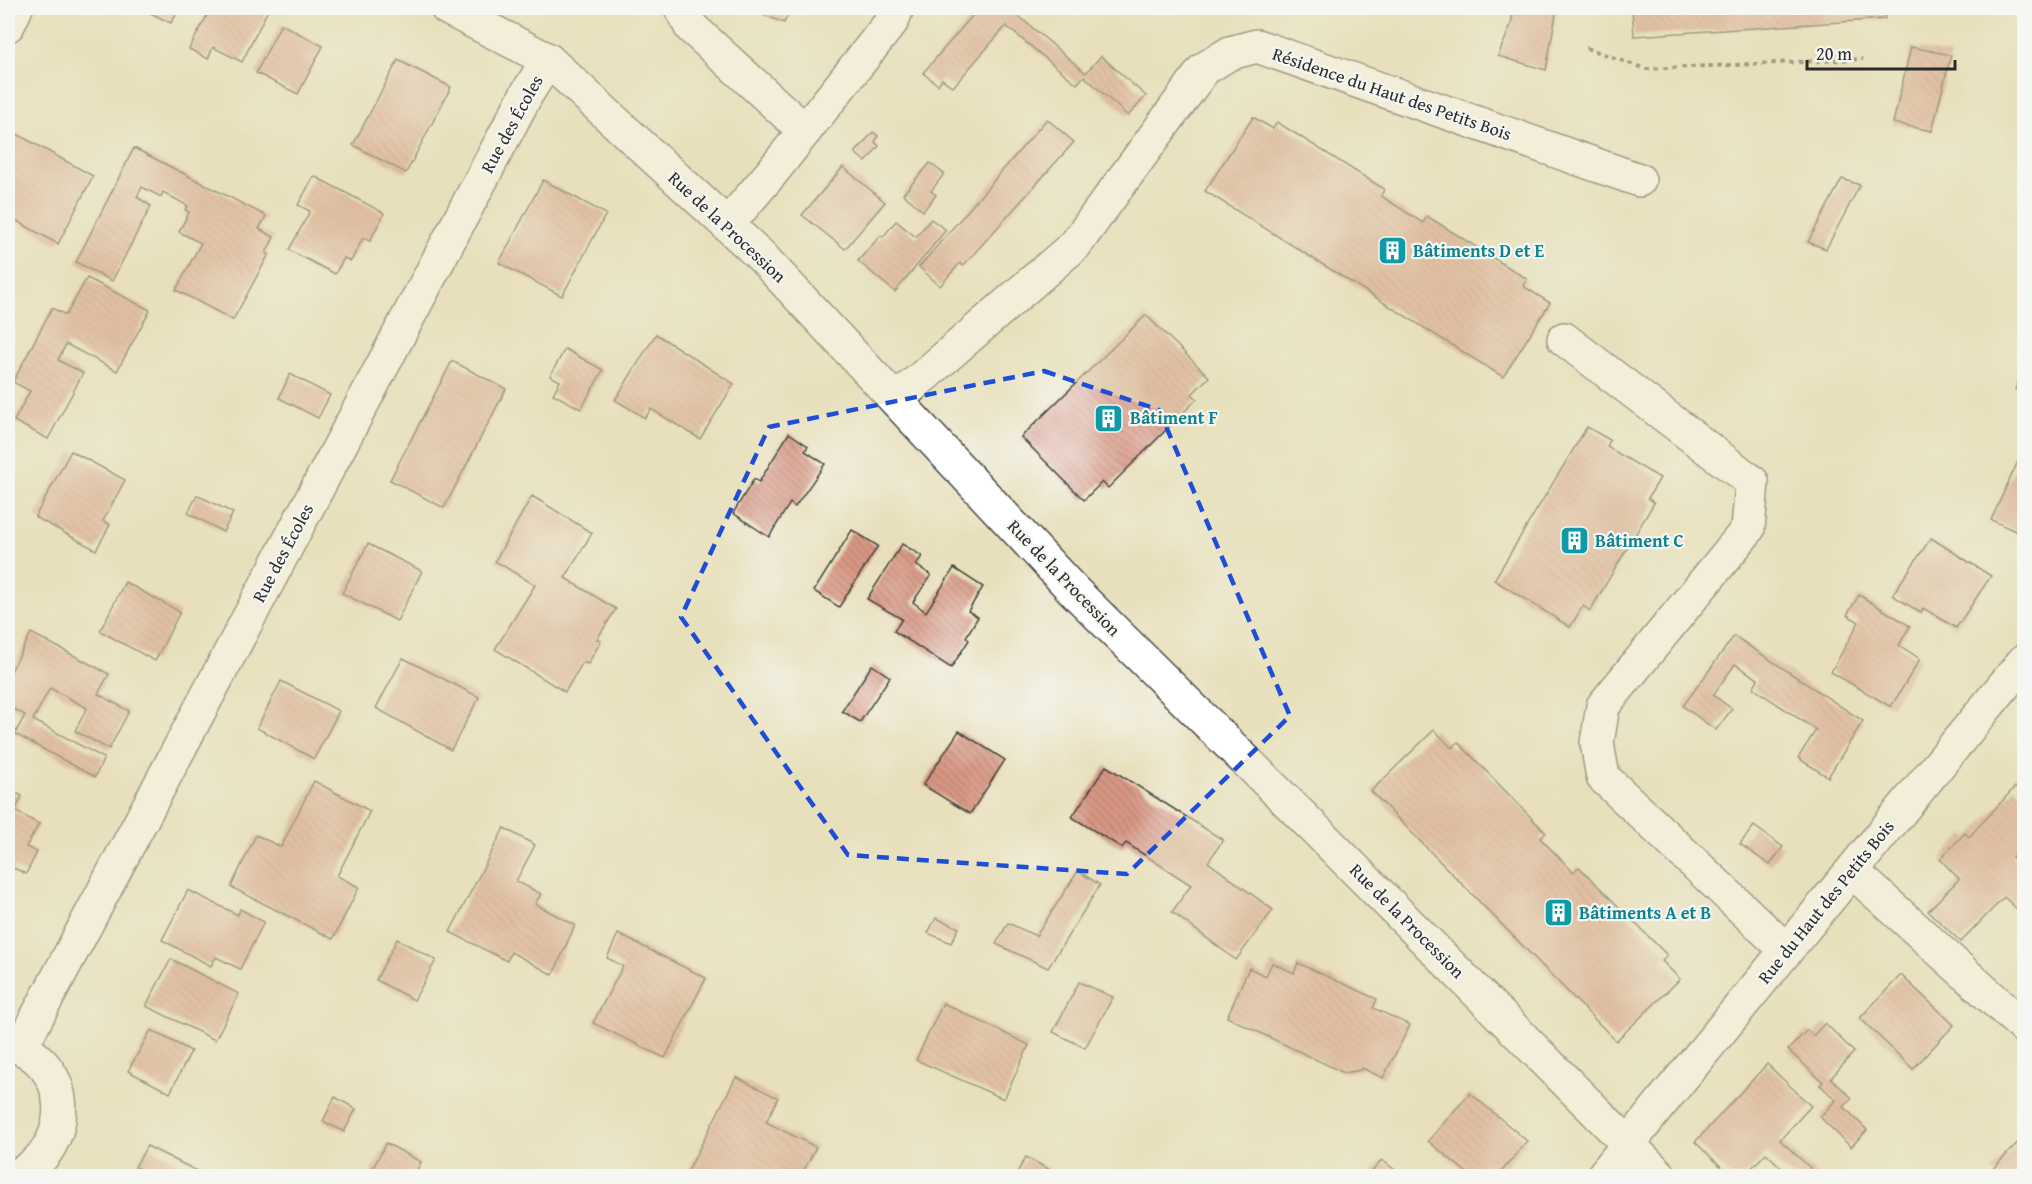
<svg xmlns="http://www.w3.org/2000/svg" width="2032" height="1184" font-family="'Gentium Book Plus',serif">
<defs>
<pattern id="building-back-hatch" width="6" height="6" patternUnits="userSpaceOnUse" patternTransform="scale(1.5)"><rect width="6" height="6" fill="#d99884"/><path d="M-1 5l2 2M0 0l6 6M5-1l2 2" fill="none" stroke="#b07c6c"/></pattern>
</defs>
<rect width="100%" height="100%" fill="#f6f6f2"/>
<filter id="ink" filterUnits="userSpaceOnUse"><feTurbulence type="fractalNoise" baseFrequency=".0167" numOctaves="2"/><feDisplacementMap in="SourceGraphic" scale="12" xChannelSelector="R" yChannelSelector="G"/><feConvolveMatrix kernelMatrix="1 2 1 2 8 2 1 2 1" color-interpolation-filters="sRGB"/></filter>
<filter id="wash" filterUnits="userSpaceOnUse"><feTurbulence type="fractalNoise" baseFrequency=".008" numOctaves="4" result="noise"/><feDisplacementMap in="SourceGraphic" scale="24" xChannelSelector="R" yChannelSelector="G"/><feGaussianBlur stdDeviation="1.35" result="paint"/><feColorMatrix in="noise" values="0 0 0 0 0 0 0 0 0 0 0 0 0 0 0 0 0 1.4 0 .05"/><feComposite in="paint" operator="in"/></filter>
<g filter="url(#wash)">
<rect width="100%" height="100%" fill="#e8e0bc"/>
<g id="blocks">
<g fill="url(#building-back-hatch)">
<path d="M 140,8 L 180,8 L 171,23 Z"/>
<path d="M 211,8 L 269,8 L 242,62 L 213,47 L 208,59 L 189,49 Z"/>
<path d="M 746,8 L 791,8 L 784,23 Z"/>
<path d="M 979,8 L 1009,8 L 1086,73 L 1101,56 L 1146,96 L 1128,116 L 1084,76 L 1077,84 L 1006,26 L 953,87 L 942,79 L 938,85 L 923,73 Z"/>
<path d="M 1514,8 L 1557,8 L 1546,70 L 1498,56 L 1511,25 Z"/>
<path d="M 1632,8 L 1884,8 L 1885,19 L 1634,36 Z"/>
<path d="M 281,24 L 323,46 L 298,94 L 256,73 Z"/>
<path d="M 1911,47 L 1951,55 L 1932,131 L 1893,123 Z"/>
<path d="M 398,60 L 451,87 L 406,173 L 353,145 Z"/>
<path d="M 1253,117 L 1273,129 L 1277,122 L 1384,189 L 1381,196 L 1423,223 L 1427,216 L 1527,279 L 1523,286 L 1550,303 L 1503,377 L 1205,191 Z"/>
<path d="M 1047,119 L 1074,142 L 963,266 L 960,263 L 940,286 L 919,267 Z"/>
<path d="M 873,132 L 878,136 L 875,142 L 879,146 L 866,162 L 855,153 Z"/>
<path d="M 15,133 L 93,176 L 58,244 L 8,216 L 8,149 Z"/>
<path d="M 134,148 L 266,216 L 259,229 L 274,237 L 266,253 L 269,254 L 233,320 L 176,290 L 201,243 L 179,232 L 189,212 L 185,210 L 188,206 L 163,192 L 161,197 L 142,187 L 137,197 L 151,206 L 112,281 L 76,262 Z"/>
<path d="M 930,163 L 944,174 L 931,191 L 936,195 L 923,211 L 903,194 Z"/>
<path d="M 843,167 L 885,202 L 845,249 L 802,215 Z"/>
<path d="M 314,176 L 384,213 L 370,241 L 363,238 L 351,261 L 344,258 L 335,274 L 289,250 L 310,211 L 298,205 Z"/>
<path d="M 1842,179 L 1860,185 L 1826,249 L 1808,242 Z"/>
<path d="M 543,180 L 606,214 L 562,296 L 499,263 Z"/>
<path d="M 931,219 L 946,230 L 895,292 L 858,261 L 881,235 L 883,237 L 896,221 L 916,237 Z"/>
<path d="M 87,278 L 150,310 L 117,371 L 66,344 L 58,360 L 83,373 L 48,439 L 14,421 L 30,391 L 13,382 L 52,308 L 66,315 Z"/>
<path d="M 1146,315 L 1209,377 L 1192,394 L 1197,399 L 1108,488 L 1102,482 L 1084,500 L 1021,437 Z"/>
<path d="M 656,334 L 734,384 L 700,439 L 651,409 L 645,418 L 615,400 Z"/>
<path d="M 565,349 L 603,370 L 581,409 L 553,394 L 560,381 L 550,376 Z"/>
<path d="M 452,361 L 506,389 L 444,508 L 390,480 Z"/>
<path d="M 2024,366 L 2024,393 L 2015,389 Z"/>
<path d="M 290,374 L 330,395 L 318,418 L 279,398 Z"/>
<path d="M 1587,427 L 1610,440 L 1607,447 L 1660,478 L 1648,498 L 1654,503 L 1590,611 L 1583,606 L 1570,627 L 1494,580 Z"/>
<path d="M 789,433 L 808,446 L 805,451 L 825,464 L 795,507 L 790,503 L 769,537 L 733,513 L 754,479 L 759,482 Z"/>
<path d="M 71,451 L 125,480 L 103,521 L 110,525 L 96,550 L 35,517 Z"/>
<path d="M 2020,457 L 2024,460 L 2024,535 L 1991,520 Z"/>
<path d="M 197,495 L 233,513 L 223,532 L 188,513 Z"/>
<path d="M 532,496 L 592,533 L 565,578 L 616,609 L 597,639 L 601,641 L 588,664 L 583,662 L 565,692 L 495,649 L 535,585 L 495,561 Z"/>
<path d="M 852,530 L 878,546 L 839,607 L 814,591 Z"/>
<path d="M 1931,538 L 1991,576 L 1956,628 L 1923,608 L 1921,613 L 1892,595 Z"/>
<path d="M 368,544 L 422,571 L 397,621 L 342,593 Z"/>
<path d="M 902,544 L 922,556 L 916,565 L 931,575 L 913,602 L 926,612 L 954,568 L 983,587 L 968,611 L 978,617 L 966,637 L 969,640 L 951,668 L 894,631 L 902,619 L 867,599 Z"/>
<path d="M 125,582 L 180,612 L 155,661 L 100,631 Z"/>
<path d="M 1859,595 L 1910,626 L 1899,645 L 1920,659 L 1891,707 L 1831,672 L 1859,622 L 1847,615 Z"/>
<path d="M 31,633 L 109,674 L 98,694 L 129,711 L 109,749 L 75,731 L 87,708 L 50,688 L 33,720 L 104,758 L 95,777 L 15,734 L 25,715 L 8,706 L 8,677 Z"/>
<path d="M 1734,636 L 1863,721 L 1828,777 L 1798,758 L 1816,730 L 1753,688 L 1758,679 L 1735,664 L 1713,695 L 1732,709 L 1716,730 L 1683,706 Z"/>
<path d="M 403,658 L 479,697 L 451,750 L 376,708 Z"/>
<path d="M 872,665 L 890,677 L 860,722 L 842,711 Z"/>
<path d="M 281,681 L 339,711 L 314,759 L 257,728 Z"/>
<path d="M 1434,730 L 1452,748 L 1458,742 L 1546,833 L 1540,838 L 1573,872 L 1579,867 L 1667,955 L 1662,961 L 1680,979 L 1616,1041 L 1371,791 Z"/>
<path d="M 959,731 L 1005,760 L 970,814 L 923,785 Z"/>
<path d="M 1106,766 L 1223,840 L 1208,862 L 1273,910 L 1236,960 L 1172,912 L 1191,885 L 1126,843 L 1122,848 L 1072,817 Z"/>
<path d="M 314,781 L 370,811 L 337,876 L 359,887 L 333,939 L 231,887 L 256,835 L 281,847 Z"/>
<path d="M 2015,787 L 2024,796 L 2024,851 L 2021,847 L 2012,857 L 2024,869 L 2024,907 L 2020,912 L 2004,897 L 1961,942 L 1928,911 L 1959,879 L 1940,859 L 1965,833 L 1969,837 Z"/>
<path d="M 8,788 L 22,796 L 15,811 L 39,824 L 26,847 L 37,852 L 26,874 L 14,868 L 13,871 L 8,868 Z"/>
<path d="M 1754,826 L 1783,847 L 1770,865 L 1740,844 Z"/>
<path d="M 504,828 L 535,845 L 516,881 L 541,894 L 535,904 L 575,925 L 553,975 L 511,952 L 507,961 L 450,932 Z"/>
<path d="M 1078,871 L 1100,885 L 1048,968 L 996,944 L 1008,923 L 1036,936 Z"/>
<path d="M 188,890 L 238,915 L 240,909 L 264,922 L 240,969 L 216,957 L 211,966 L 162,940 Z"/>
<path d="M 936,918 L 959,928 L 951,943 L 928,933 Z"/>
<path d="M 618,934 L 706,978 L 665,1058 L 593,1023 L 623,966 L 607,958 Z"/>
<path d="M 397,939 L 436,960 L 414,1000 L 376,980 Z"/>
<path d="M 171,959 L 239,994 L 215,1040 L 146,1006 Z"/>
<path d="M 1272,963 L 1294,973 L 1298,963 L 1377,999 L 1373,1008 L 1410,1025 L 1383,1078 L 1362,1068 L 1361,1070 L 1344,1073 L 1227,1017 L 1249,968 L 1266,976 Z"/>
<path d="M 1901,975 L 1954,1025 L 1913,1069 L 1860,1018 Z"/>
<path d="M 1079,982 L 1113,997 L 1085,1048 L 1053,1032 Z"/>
<path d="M 943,1003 L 1029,1045 L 1004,1099 L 916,1060 Z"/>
<path d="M 1825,1023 L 1854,1052 L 1831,1078 L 1852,1098 L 1844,1107 L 1867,1130 L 1851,1147 L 1820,1117 L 1836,1100 L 1820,1085 L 1823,1082 L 1788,1050 L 1807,1030 L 1813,1036 Z"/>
<path d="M 151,1030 L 191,1051 L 170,1093 L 128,1071 Z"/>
<path d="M 1767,1064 L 1811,1106 L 1780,1140 L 1819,1176 L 1790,1176 L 1766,1153 L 1744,1176 L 1731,1176 L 1695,1142 Z"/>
<path d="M 736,1077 L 778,1098 L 766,1122 L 816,1147 L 801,1176 L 698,1176 L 688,1171 Z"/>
<path d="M 1470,1093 L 1527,1141 L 1498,1176 L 1471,1176 L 1428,1141 Z"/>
<path d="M 335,1097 L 356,1109 L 344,1132 L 323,1121 Z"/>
<path d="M 2024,1136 L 2024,1176 L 1997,1176 L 1991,1171 Z"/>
<path d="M 386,1143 L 421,1162 L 414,1176 L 369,1176 Z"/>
<path d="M 147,1146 L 207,1176 L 137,1176 L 141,1170 L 135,1167 Z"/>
<path d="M 1026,1157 L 1061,1176 L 1015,1176 Z"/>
<path d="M 1382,1160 L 1403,1176 L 1368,1176 Z"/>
</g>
</g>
</g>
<g filter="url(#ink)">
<use href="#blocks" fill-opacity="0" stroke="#474641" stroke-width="1.5"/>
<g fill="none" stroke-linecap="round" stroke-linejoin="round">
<defs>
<g id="minor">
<path d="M 447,8 L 548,60 L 761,256 L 1073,590 L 1313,827 L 1660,1176"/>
<path d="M 681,8 L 691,27 L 805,131"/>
<path d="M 8,25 L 16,8"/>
<path d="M 727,225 L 773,171 L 892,21 L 897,8"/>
<path d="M 1564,339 L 1752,482 L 1748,529 L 1603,706 L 1597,743 L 1603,777 L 1786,950"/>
<path d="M 896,400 L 1075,245 L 1204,69 L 1230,53 L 1257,46 L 1639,180"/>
<path d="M 1852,871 L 2024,1027"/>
<path d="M 8,1043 C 74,1062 77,1147 16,1176"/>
<path d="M 21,1047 L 526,95 L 548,60"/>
<path d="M 1603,1176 L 1657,1108 L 2024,661"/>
</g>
</defs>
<use href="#minor" stroke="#474641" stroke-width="36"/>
<path stroke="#474641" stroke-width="4" stroke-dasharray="4.5 4.5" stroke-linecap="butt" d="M 1586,48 L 1646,69 L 1863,59"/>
<use href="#minor" stroke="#fff" stroke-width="33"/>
</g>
</g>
<path d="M0 0H2032V1184H0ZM 1044,371 L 1159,410 L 1290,716 L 1127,874 L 848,855 L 681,617 L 769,427 Z" fill="#e8e0bc" fill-opacity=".55" fill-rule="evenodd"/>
<path fill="none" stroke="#1d4ed8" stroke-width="4.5" stroke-dasharray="12 8" stroke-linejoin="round" d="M 1044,371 L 1159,410 L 1290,716 L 1127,874 L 848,855 L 681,617 L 769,427 Z"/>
<defs>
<symbol id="building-square" viewBox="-11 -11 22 22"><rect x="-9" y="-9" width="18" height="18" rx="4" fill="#0f9aa8" stroke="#f6f6f2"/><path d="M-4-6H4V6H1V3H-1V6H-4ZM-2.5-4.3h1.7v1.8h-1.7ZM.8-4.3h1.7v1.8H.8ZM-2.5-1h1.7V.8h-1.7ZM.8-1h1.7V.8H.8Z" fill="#fff"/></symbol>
</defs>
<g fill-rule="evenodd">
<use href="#building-square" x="1376" y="234" width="33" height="33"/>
<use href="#building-square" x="1092" y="402" width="33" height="33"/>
<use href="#building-square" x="1558" y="524" width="33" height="33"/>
<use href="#building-square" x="1542" y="896" width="33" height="33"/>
</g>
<g text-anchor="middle" stroke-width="4.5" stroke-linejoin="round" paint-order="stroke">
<g font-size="18" fill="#2b2b2b" stroke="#f6f6f2">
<text transform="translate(1392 94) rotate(19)" y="6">Résidence du Haut des Petits Bois</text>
<text transform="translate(512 124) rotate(-61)" y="6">Rue des Écoles</text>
<text transform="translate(727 227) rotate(43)" y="6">Rue de la Procession</text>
<text transform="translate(283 553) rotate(-62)" y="6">Rue des Écoles</text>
<text transform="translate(1064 578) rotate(46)" y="6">Rue de la Procession</text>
<text transform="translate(1826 902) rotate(-51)" y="6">Rue du Haut des Petits Bois</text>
<text transform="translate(1407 921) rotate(45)" y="6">Rue de la Procession</text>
</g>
<g font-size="18" font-weight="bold" fill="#0d838f" stroke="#f6f6f2" text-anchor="start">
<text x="1413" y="257">Bâtiments D et E</text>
<text x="1130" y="424">Bâtiment F</text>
<text x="1595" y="547">Bâtiment C</text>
<text x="1579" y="919">Bâtiments A et B</text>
</g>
</g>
<rect width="2032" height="1184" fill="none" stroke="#f6f6f2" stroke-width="30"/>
<path d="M1807 60v9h148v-9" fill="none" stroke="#2b2b2b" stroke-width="3"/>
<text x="1816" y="60" font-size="18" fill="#2b2b2b" stroke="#f6f6f2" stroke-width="4.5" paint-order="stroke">20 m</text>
</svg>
